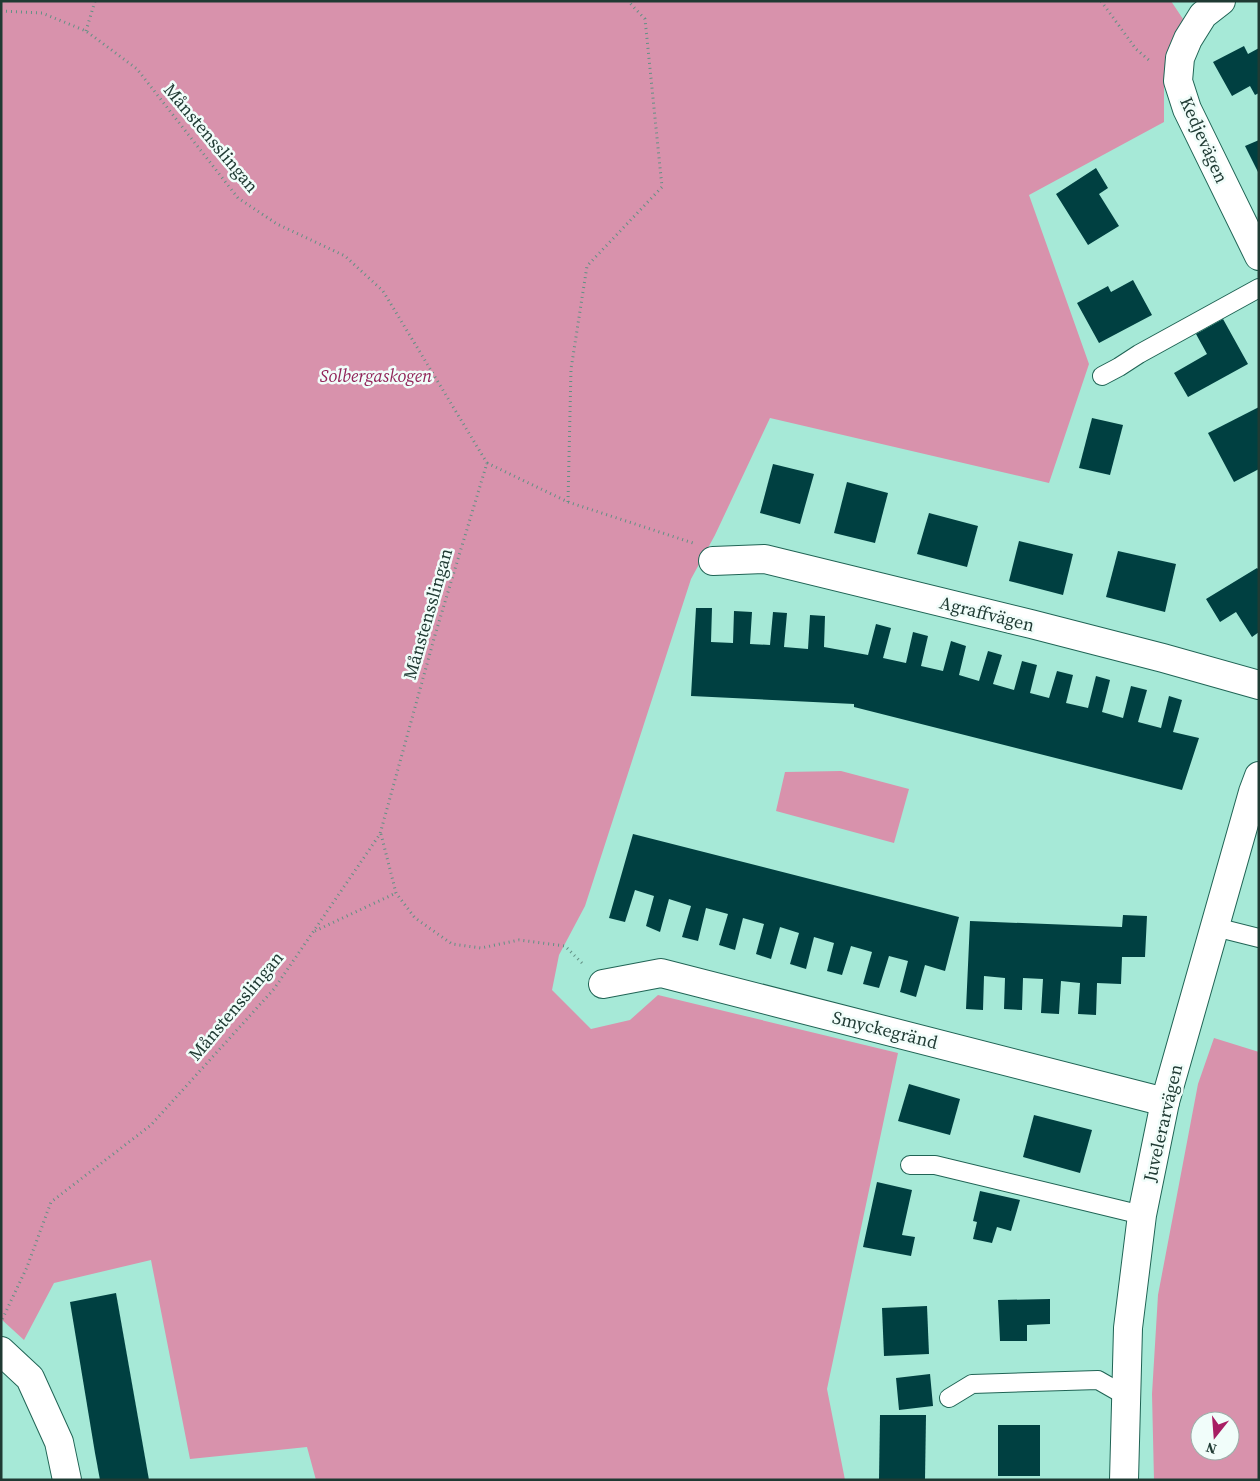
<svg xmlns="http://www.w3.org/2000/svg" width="1260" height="1481" font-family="'Source Serif 4',serif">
<rect width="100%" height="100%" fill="#a6e9d7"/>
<g fill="#d892ac" fill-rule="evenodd">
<path d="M 1,1 L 1171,1 L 1183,19 L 1164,73 L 1164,122 L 1029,195 L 1089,364 L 1049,483 L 770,418 L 715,535 L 691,579 L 585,906 L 559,955 L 552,990 L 591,1029 L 630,1020 L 658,995 L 898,1053 L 827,1389 L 845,1480 L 316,1480 L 307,1447 L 190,1459 L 151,1260 L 54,1283 L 24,1340 L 1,1319 Z"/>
<path d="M 841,771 L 909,789 L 894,843 L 776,811 L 785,772 Z"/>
<path d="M 1214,1038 L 1259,1052 L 1259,1480 L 1154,1480 L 1152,1394 L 1158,1295 L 1198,1084 ZM 1200,1421 L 1230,1421 L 1230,1451 L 1200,1451 Z"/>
</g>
<g fill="#004041">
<path d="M 1244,46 L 1248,54 L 1259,48 L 1259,93 L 1255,95 L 1250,86 L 1232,96 L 1213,62 Z"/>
<path d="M 1259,140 L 1259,174 L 1245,146 Z"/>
<path d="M 1096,168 L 1108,188 L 1099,194 L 1119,226 L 1088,245 L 1056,194 Z"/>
<path d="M 1133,280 L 1152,315 L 1099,343 L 1077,303 L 1108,286 L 1111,292 Z"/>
<path d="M 1223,319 L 1248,364 L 1188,397 L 1174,373 L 1207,354 L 1196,334 Z"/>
<path d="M 1259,407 L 1259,469 L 1234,482 L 1208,433 Z"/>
<path d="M 1092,418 L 1123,425 L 1110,475 L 1079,468 Z"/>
<path d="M 773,464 L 814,474 L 800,524 L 760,513 Z"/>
<path d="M 847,482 L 888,493 L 875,543 L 834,533 Z"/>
<path d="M 929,513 L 978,526 L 967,567 L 917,554 Z"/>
<path d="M 1019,541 L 1073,554 L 1063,595 L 1009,581 Z"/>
<path d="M 1118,551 L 1176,564 L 1165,612 L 1106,597 Z"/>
<path d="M 1257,568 L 1259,570 L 1259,632 L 1252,637 L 1236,612 L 1220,622 L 1206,599 Z"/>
<path d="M 696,608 L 712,608 L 711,642 L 733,643 L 734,611 L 752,612 L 750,644 L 770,645 L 773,612 L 787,613 L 784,647 L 808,649 L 810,615 L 825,616 L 824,647 L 868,655 L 876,624 L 891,628 L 883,658 L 906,663 L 913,632 L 928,636 L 921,666 L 943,671 L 951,641 L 966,646 L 959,675 L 979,681 L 988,651 L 1002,655 L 993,684 L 1014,690 L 1022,661 L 1037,665 L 1030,693 L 1049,698 L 1057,671 L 1073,675 L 1066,703 L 1088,708 L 1096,676 L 1110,680 L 1102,712 L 1123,718 L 1131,686 L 1147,690 L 1138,722 L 1161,728 L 1169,696 L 1182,700 L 1173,732 L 1199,738 L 1182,790 L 854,707 L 854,704 L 691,696 Z"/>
<path d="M 633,834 L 959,917 L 945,971 L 925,965 L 916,997 L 900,992 L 908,961 L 889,956 L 879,988 L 863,984 L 872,952 L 851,946 L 842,975 L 827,971 L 834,943 L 814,937 L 806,969 L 790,964 L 799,933 L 780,927 L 771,959 L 756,954 L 764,924 L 743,918 L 735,950 L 719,945 L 728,914 L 706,908 L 698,941 L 682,937 L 691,906 L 669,899 L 660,932 L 646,926 L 654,896 L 635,890 L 625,922 L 609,918 Z"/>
<path d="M 1123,915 L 1147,916 L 1145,957 L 1122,957 L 1121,984 L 1097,983 L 1096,1015 L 1078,1014 L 1080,983 L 1061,981 L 1059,1014 L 1041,1013 L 1043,979 L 1023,978 L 1022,1010 L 1004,1009 L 1005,978 L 984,976 L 983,1010 L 966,1009 L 970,921 L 1122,927 Z"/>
<path d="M 909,1084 L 960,1099 L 950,1135 L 898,1121 Z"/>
<path d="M 1034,1115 L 1092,1130 L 1080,1173 L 1023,1157 Z"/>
<path d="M 877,1182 L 912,1190 L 902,1235 L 915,1237 L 911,1256 L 863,1247 Z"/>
<path d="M 980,1191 L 1020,1200 L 1011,1231 L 997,1227 L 992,1243 L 973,1239 L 977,1222 L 973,1221 Z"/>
<path d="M 116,1293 L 149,1480 L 100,1480 L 95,1453 L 70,1302 Z"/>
<path d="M 1050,1299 L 1050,1324 L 1027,1325 L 1027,1341 L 1000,1341 L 998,1300 Z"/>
<path d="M 927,1306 L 929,1354 L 884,1356 L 882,1308 Z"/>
<path d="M 930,1374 L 933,1406 L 899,1410 L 896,1378 Z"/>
<path d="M 880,1415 L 926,1415 L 925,1480 L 879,1480 Z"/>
<rect x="998" y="1425" width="42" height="51"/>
</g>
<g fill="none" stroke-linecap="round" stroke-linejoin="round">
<defs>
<g id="service">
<path d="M 1102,376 L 1119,367 L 1139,354 L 1259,288"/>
<path d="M 1215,927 L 1259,938"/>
<path d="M 910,1165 L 935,1165 L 1142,1215"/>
<path d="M 949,1398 L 972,1384 L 1098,1380 L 1126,1396"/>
</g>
<g id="minor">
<path d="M 1221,1 L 1203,15 L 1188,39 L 1180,58 L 1178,81 L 1187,109 L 1259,256"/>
<path d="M 713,561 L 765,559 L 1031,624 L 1163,658 L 1259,685"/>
<path d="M 603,984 L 661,973 L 1165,1102"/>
<path d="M 1,1351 L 30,1378 L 59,1442 L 67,1480"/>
<path d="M 1124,1480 L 1128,1328 L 1142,1215 L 1165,1102 L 1253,792 L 1259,776"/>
</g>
</defs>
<use href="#service" stroke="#206455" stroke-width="20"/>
<use href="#minor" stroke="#206455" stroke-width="30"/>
<g stroke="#629084" stroke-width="3" stroke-dasharray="1 4" stroke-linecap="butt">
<path d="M 1101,1 L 1136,49 L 1150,61"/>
<path d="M 1,11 L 42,13 L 86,31 L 137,69 L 238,198 L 277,224 L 345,256 L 383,291 L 487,463 L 435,635 L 380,834 L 274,989 L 151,1125 L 51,1202 L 27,1267 L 1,1322"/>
<path d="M 86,31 L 95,1"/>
<path d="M 487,463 L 568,502 L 693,543"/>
<path d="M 568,502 L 571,369 L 587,266 L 662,187 L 645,19 L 628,1"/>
<path d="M 381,834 L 396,893 L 415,918 L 452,944 L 481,948 L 519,940 L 565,946 L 584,965"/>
<path d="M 315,931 L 396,893"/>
</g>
<use href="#service" stroke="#fff" stroke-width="18"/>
<use href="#minor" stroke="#fff" stroke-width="28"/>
</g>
<g text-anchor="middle" stroke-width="5" stroke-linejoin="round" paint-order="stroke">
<g font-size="18" fill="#1f3a33" stroke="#f1fdfa">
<text transform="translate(211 138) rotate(50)" y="6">Månstensslingan</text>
<text transform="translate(1204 140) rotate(66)" y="6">Kedjevägen</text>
<text transform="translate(428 614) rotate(-74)" y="6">Månstensslingan</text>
<text transform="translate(987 614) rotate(14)" y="6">Agraffvägen</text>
<text transform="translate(236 1006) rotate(-50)" y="6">Månstensslingan</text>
<text transform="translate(885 1030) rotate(14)" y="6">Smyckegränd</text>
<text transform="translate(1163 1123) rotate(-77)" y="6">Juvelerarvägen</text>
</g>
<g font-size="18" font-style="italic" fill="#922459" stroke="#f1fdfa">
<text x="376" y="382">Solbergaskogen</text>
</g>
</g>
<rect width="1260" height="1481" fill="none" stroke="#1f3a33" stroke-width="5"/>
<g transform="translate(1215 1436) rotate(197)"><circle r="24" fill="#f1fdfa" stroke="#9dafaa"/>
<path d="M0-4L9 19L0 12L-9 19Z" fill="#a81e64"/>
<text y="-8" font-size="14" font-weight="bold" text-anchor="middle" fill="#1f3a33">N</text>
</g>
</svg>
